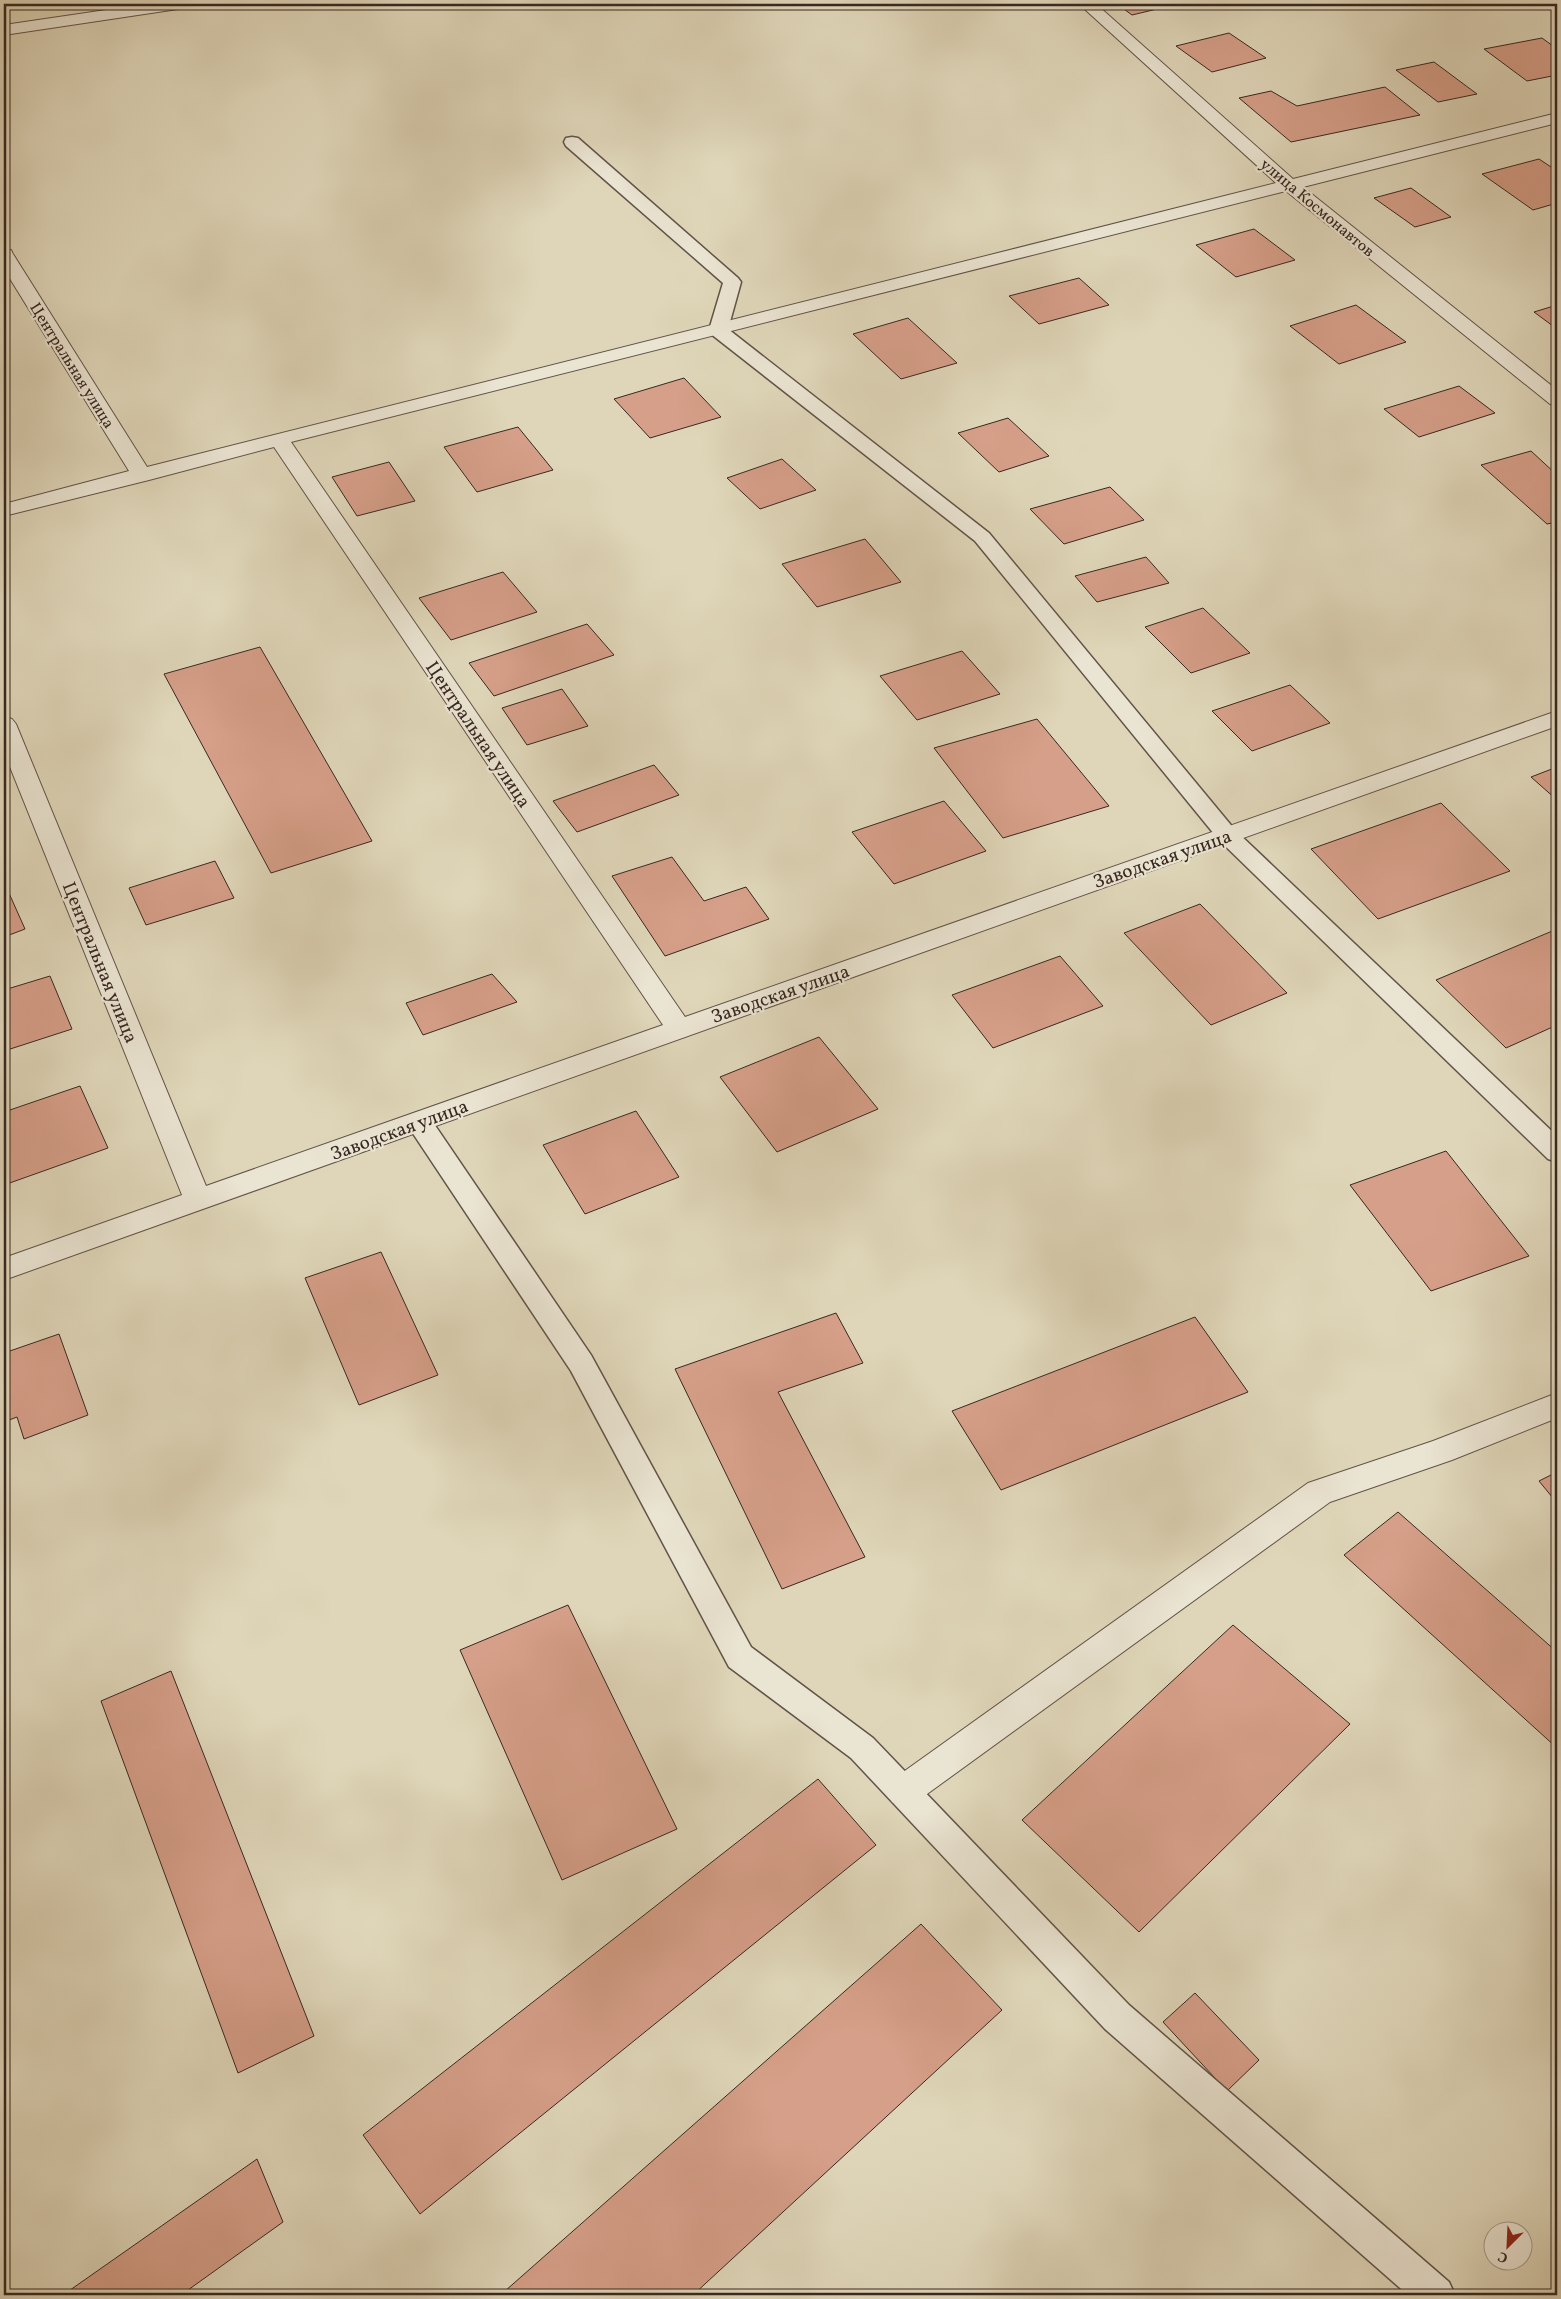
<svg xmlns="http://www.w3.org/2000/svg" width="1561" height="2299" font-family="Vollkorn,serif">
<rect width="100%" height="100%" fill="#dfd6b9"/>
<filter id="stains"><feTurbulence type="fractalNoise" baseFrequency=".004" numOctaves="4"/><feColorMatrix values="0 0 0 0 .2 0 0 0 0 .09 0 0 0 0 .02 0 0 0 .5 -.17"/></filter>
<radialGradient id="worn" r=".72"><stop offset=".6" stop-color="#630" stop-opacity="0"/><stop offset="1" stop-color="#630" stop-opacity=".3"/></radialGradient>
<g fill="#d69f89" stroke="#382822">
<path d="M 1117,4 L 1178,4 L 1132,15 Z"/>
<path d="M 1229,33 L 1266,58 L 1212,72 L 1176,46 Z"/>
<path d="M 1542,38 L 1557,49 L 1557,75 L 1527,81 L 1484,49 Z"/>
<path d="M 1434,62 L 1477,94 L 1438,102 L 1396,70 Z"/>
<path d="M 1385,87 L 1420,115 L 1291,142 L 1239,98 L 1271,91 L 1297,106 Z"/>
<path d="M 1539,159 L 1557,171 L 1557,203 L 1533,210 L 1482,174 Z"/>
<path d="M 1411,188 L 1451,217 L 1415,227 L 1374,198 Z"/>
<path d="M 1254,229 L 1295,260 L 1236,277 L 1196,245 Z"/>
<path d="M 1079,278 L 1109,305 L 1039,324 L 1009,296 Z"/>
<path d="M 1356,305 L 1406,342 L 1339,364 L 1290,326 Z"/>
<path d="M 1557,305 L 1557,329 L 1534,312 Z"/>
<path d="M 908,318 L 957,363 L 901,379 L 853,334 Z"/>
<path d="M 684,378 L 721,417 L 650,438 L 614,399 Z"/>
<path d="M 1459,386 L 1495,413 L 1419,437 L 1384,409 Z"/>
<path d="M 1008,418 L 1049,456 L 999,472 L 958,433 Z"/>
<path d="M 518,427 L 553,470 L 477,492 L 444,447 Z"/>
<path d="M 1531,451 L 1557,475 L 1557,522 L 1547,524 L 1481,465 Z"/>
<path d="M 782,459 L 816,490 L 760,509 L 727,478 Z"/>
<path d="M 389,462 L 415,501 L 357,516 L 332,477 Z"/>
<path d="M 1110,487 L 1144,520 L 1064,544 L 1030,509 Z"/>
<path d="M 865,539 L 901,582 L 817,607 L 782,564 Z"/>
<path d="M 1146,557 L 1169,583 L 1097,602 L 1075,576 Z"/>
<path d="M 503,572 L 537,612 L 451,640 L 419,598 Z"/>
<path d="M 1203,608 L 1250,653 L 1191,673 L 1145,627 Z"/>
<path d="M 587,624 L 614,655 L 494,696 L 469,663 Z"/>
<path d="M 260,647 L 372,841 L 271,873 L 164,674 Z"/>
<path d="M 962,651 L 1000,694 L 917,720 L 880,676 Z"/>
<path d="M 1290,685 L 1330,723 L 1252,751 L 1212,711 Z"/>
<path d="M 562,689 L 588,726 L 527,745 L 502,708 Z"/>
<path d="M 1037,719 L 1109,806 L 1003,838 L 934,748 Z"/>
<path d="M 654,765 L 679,795 L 577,832 L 553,801 Z"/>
<path d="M 1557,767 L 1557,800 L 1531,777 Z"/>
<path d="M 944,801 L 986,851 L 894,884 L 852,832 Z"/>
<path d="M 1441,803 L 1510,871 L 1378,919 L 1311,849 Z"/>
<path d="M 672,857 L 704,901 L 746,887 L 769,919 L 665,956 L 612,876 Z"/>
<path d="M 215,861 L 234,898 L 146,925 L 129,888 Z"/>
<path d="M 4,882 L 25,929 L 4,937 Z"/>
<path d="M 1200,904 L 1287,993 L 1211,1025 L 1124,933 Z"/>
<path d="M 1557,929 L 1557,1025 L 1506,1048 L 1436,980 Z"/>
<path d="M 1060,956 L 1103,1006 L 993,1048 L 952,995 Z"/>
<path d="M 492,974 L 517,1002 L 423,1035 L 406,1003 Z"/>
<path d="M 50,976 L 72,1029 L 4,1051 L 4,990 Z"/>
<path d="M 819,1037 L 878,1109 L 777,1152 L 720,1077 Z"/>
<path d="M 80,1086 L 108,1148 L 4,1185 L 4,1112 Z"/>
<path d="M 636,1111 L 679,1177 L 585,1214 L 543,1145 Z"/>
<path d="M 1446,1151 L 1529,1256 L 1431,1291 L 1350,1185 Z"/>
<path d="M 381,1252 L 438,1375 L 359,1405 L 305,1278 Z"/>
<path d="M 836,1313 L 863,1363 L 778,1392 L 865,1557 L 782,1589 L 675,1369 Z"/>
<path d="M 1195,1317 L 1248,1392 L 1001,1490 L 952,1411 Z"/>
<path d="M 59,1334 L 88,1415 L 24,1439 L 17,1417 L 4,1422 L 4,1353 Z"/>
<path d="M 1557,1472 L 1557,1503 L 1539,1481 Z"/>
<path d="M 1398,1512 L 1557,1652 L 1557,1748 L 1344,1555 Z"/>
<path d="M 568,1605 L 677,1829 L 562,1880 L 460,1650 Z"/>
<path d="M 1233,1625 L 1350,1724 L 1139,1932 L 1022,1820 Z"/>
<path d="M 171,1671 L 314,2036 L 238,2073 L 101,1701 Z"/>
<path d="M 818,1779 L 876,1845 L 420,2214 L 363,2135 Z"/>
<path d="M 921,1924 L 1002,2010 L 693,2295 L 508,2295 L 505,2291 Z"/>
<path d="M 1195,1993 L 1259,2060 L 1227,2091 L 1163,2022 Z"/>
<path d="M 257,2159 L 283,2222 L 181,2295 L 63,2295 Z"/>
</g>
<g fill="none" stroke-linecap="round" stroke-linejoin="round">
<defs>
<g id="lane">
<path d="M 572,137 L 578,138 L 738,278 L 741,282 L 728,329 L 989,533 L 1235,830 L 1557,1136 L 1557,1162 L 1548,1159 L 1219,840 L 975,541 L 711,334 L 709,330 L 723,283 L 566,146 L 564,142 L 566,138 Z"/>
<path d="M 419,1112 L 428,1115 L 591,1355 L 751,1647 L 873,1738 L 1129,2005 L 1449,2282 L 1455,2295 L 1408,2295 L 1105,2029 L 851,1758 L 729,1667 L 571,1371 L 410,1129 L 406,1122 L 410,1115 Z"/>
</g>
<g id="street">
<path d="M 147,4 L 186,4 L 184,7 L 178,9 L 4,35 L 4,25 Z"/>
<path d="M 1079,4 L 1096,4 L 1293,179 L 1557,113 L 1557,123 L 1303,187 L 1557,390 L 1557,406 L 1550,404 L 1286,191 L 291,442 L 685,1017 L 1557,711 L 1557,726 L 4,1280 L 4,1258 L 182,1195 L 4,752 L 4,717 L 12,719 L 16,724 L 206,1186 L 663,1025 L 274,447 L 149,480 L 4,516 L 4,504 L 129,471 L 4,269 L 4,249 L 11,250 L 13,254 L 147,467 L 1276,183 Z"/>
<path d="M 1557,1393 L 1557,1418 L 1452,1460 L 1330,1502 L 916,1802 L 904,1807 L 892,1802 L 887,1791 L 892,1780 L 1308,1483 L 1433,1441 Z"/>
</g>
</defs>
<use href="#lane" stroke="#625448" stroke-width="3"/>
<use href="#street" stroke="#625448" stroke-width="2"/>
<use href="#lane" fill="#eae4d2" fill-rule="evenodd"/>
<use href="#street" fill="#eae4d2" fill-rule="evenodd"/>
</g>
<g text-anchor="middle" stroke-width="4.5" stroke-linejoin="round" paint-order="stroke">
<g font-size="16" fill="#382822" stroke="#eae4d2">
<text transform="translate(1318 207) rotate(40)" y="6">улица Космонавтов</text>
<text transform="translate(73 365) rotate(58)" y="6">Центральная улица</text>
</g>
<g font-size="19" fill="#382822" stroke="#eae4d2">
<text transform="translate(479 734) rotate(56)" y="7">Центральная улица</text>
<text transform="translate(1162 858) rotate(-19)" y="7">Заводская улица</text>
<text transform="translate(101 962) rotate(68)" y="7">Центральная улица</text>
<text transform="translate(780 993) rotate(-19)" y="7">Заводская улица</text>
<text transform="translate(399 1129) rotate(-20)" y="7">Заводская улица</text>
</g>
</g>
<rect width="1561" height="2299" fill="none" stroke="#dfd6b9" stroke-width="20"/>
<rect x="5" y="5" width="1551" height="2289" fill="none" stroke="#382822" stroke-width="2.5"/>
<rect x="10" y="10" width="1541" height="2279" fill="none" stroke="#382822"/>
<g transform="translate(1508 2246) rotate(204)"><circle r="24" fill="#eae4d2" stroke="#a3998c"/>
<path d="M0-4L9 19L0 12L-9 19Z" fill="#8f2418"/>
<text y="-8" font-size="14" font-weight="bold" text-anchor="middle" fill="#382822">С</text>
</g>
<rect width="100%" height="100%" filter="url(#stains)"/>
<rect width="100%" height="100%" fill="url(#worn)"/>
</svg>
